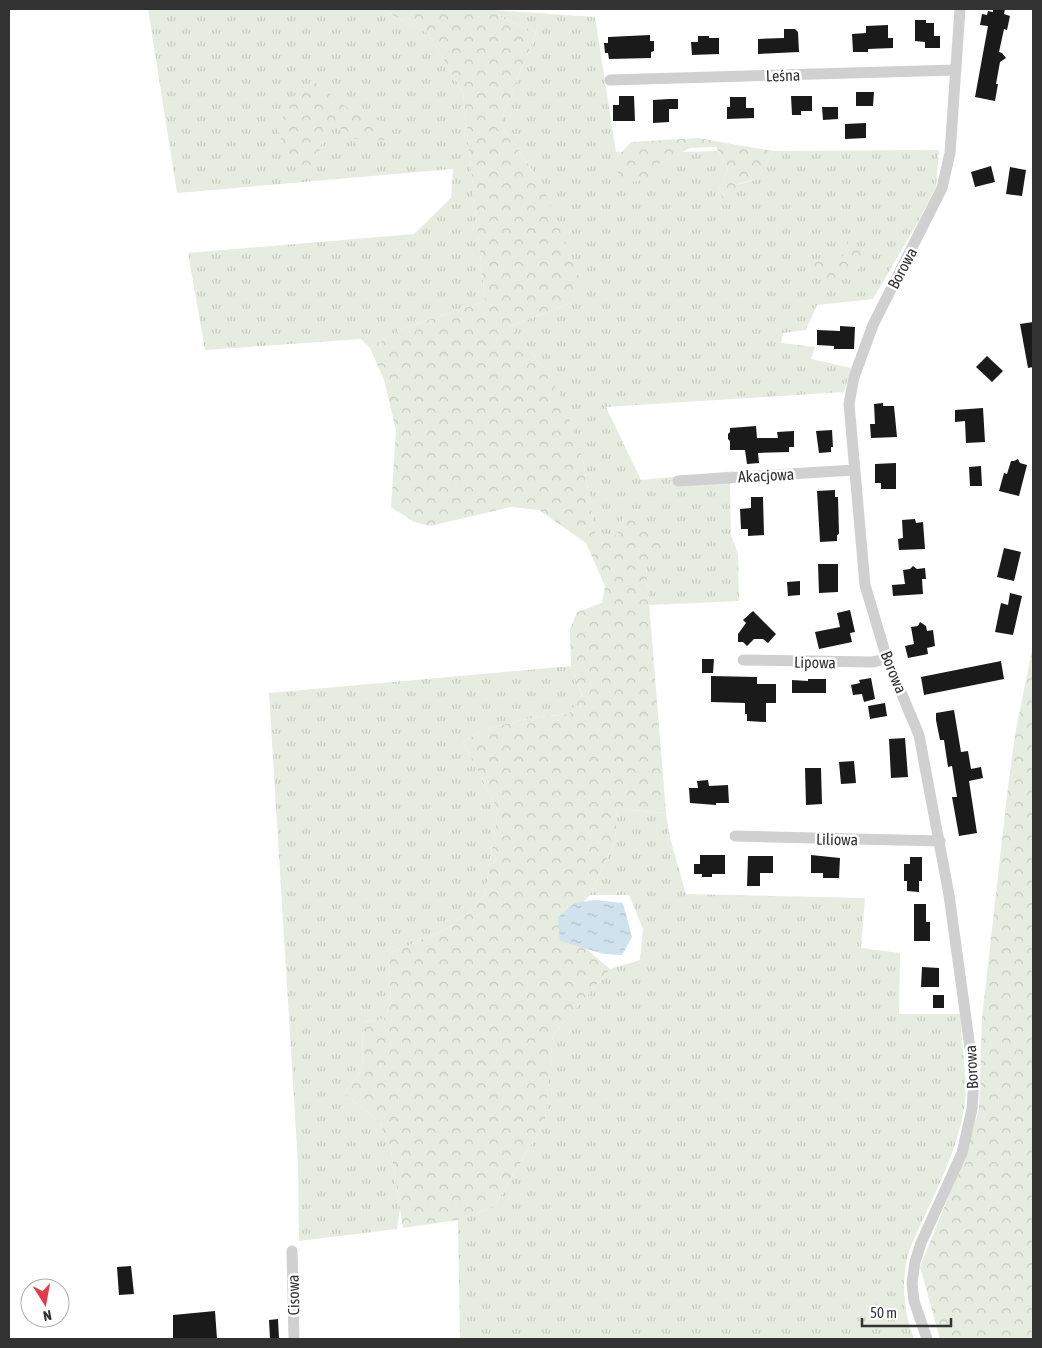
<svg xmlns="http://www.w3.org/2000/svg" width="1042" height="1348" font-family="'Asap Condensed',sans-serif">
<defs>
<pattern id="grass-tufts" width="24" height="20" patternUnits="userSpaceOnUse" patternTransform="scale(1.25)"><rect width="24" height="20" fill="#e6ecdf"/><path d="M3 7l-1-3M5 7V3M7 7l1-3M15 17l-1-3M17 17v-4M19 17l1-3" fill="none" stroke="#c6cbc0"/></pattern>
<pattern id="forest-crowns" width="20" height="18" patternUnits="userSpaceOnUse" patternTransform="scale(1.25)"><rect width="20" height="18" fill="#e6ecdf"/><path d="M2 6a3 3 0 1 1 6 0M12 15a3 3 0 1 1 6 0" fill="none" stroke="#c6cbc0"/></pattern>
<pattern id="water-ripples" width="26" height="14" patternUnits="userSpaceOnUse" patternTransform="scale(1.25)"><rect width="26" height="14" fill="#cfe2ee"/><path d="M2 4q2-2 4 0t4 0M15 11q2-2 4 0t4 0" fill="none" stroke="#b2c2cd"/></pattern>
</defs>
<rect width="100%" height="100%" fill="#fff"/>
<g fill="url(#grass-tufts)">
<path d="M 148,9 L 381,9 L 429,34 L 463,93 L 485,301 L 404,328 L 370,348 L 361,339 L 205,350 L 188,253 L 414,234 L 451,198 L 453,169 L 177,193 Z"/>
<path d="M 492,10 L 595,17 L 616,152 L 622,152 L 611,164 L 657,165 L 682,152 L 718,151 L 728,169 L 718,190 L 758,179 L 772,151 L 939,150 L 936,187 L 919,220 L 873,299 L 817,305 L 806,330 L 783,333 L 781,343 L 815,347 L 811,359 L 851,368 L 844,392 L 606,407 L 641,480 L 734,471 L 730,482 L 731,535 L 738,554 L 739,601 L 649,605 L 646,565 L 629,505 L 617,535 L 596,537 L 583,460 L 548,374 L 511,326 L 571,303 L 540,181 L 500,124 L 536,32 L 502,18 Z"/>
<path d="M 571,666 L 582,696 L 569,714 L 530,718 L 483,730 L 463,742 L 498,810 L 485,894 L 468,913 L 446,929 L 389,954 L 391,1005 L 384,1019 L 363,1022 L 362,1070 L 344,1094 L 379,1121 L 391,1151 L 400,1208 L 397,1229 L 299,1241 L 298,1164 L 269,693 Z"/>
<path d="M 618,809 L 666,813 L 670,838 L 686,894 L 865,898 L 861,948 L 900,953 L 899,1014 L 961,1014 C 960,1042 968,1075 965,1102 C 958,1155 929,1203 909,1251 C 901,1280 903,1311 914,1339 L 460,1339 L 458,1220 L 494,1207 L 545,1121 L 553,1035 L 610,969 L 640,960 L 643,929 L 629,895 L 590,895 L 615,841 Z"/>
</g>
<g fill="url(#forest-crowns)">
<path d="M 381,9 L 491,9 L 502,18 L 536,32 L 500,124 L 540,181 L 582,284 L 571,303 L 511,326 L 548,374 L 563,401 L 583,460 L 596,537 L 617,535 L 629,504 L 667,551 L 646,565 L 666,813 L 618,809 L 615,841 L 590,895 L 561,928 L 610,969 L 553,1035 L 545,1121 L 494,1207 L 458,1220 L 403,1228 L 391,1151 L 379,1121 L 344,1094 L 362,1070 L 363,1022 L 384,1019 L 391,1005 L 389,954 L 446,929 L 468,913 L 485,894 L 498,810 L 463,742 L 483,730 L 530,718 L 569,714 L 582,695 L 571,666 L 570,629 L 577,612 L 602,603 L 605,586 L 586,543 L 539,510 L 511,507 L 430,526 L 414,522 L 391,507 L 396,430 L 384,380 L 370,348 L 404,328 L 485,301 L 463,93 L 429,34 Z"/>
<path d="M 315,82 L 354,113 L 389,123 L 390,140 L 353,139 L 331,120 L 313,166 L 292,164 L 277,128 L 296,93 Z"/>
<path d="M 698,138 L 772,151 L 758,179 L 738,184 L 727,206 L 718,190 L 728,169 L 716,147 L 690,148 L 657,165 L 655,180 L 626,182 L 611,164 L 631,142 Z"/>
<path d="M 857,236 L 857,249 L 866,260 C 862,265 858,271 852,274 C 844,280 827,283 817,279 C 812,277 810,272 808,267 L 813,260 L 825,259 L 835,261 L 845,254 L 848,237 Z"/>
<path d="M 1033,645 L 1033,1339 L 940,1339 L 920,1267 L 962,1163 L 979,1109 L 982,1018 L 1008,787 L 1015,735 Z"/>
</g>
<path fill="url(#water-ripples)" d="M 595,900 L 623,903 L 632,937 L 622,955 L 604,954 L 560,941 L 558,917 L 575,903 Z"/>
<g fill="#1a1a1a">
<path d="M 993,9 L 1005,9 L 1004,14 L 1010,16 L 1007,30 L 1004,29 L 999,52 L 1002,53 L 1006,58 L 1000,62 L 996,84 L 998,84 L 995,101 L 975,97 L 988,26 L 980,25 L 982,14 L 987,15 L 988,11 L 993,12 Z"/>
<path d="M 915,20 L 926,20 L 926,23 L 934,23 L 934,36 L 940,36 L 940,48 L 925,48 L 925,42 L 915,41 Z"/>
<path d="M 888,25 L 888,38 L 893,38 L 893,48 L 868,49 L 868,52 L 853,52 L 852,34 L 866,33 L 866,26 Z"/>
<path d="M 784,29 L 795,29 L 798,32 L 799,52 L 758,54 L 758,39 L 784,38 Z"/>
<path d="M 650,35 L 650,41 L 654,41 L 654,51 L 651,52 L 651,58 L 609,59 L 608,53 L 605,53 L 604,43 L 608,43 L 608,37 Z"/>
<path d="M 698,36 L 709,36 L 709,38 L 719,38 L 719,54 L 692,55 L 691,42 L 698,42 Z"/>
<path d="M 856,92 L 874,92 L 873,106 L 856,106 Z"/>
<path d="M 619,96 L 634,96 L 635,121 L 613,121 L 613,105 L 619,105 Z"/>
<path d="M 791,96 L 812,96 L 812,111 L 801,111 L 801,115 L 792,115 Z"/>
<path d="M 730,97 L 746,97 L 746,108 L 754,108 L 754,118 L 727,119 L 727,107 L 730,107 Z"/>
<path d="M 669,99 L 678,99 L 678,109 L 669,109 L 669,122 L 653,123 L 653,100 Z"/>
<path d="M 822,107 L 838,107 L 838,119 L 823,120 Z"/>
<path d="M 866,123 L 866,138 L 845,139 L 845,124 Z"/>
<path d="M 991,166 L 995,182 L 975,187 L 971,172 Z"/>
<path d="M 1010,167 L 1026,170 L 1022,196 L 1006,194 Z"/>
<path d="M 1033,322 L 1033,367 L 1028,368 L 1020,324 Z"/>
<path d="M 840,326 L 855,327 L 854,349 L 834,349 L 834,346 L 817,345 L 817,330 L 840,331 Z"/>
<path d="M 987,356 L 1003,371 L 992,382 L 976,367 Z"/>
<path d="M 883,403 L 883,406 L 894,406 L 897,437 L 871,438 L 870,424 L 875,424 L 874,404 Z"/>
<path d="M 983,408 L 985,442 L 966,443 L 965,421 L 955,422 L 955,410 Z"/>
<path d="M 756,426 L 757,438 L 778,438 L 777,432 L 794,431 L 794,447 L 789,447 L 789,452 L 758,453 L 759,463 L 747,464 L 745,450 L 730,450 L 730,441 L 728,439 L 728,434 L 730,432 L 730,428 Z"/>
<path d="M 832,430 L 833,447 L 831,447 L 831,452 L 819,453 L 816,431 Z"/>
<path d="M 1018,459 L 1020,463 L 1027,465 L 1019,496 L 999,491 L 1004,473 L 1007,474 L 1011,461 L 1014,461 Z"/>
<path d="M 896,463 L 896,489 L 881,489 L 881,483 L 875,483 L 875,464 Z"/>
<path d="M 981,466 L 982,486 L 970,486 L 969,467 Z"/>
<path d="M 835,490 L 835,497 L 838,497 L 839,534 L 837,535 L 837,541 L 820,542 L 817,491 Z"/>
<path d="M 751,497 L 763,497 L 764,535 L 748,536 L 748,529 L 741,529 L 740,509 L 751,508 Z"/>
<path d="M 915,519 L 916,523 L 923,522 L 925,549 L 899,550 L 898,539 L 903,538 L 902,520 Z"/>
<path d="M 1004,548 L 1021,552 L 1014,581 L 997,577 Z"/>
<path d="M 818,564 L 838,564 L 838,592 L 819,593 Z"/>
<path d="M 913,566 L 917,569 L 925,568 L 926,579 L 922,579 L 923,594 L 893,596 L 892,585 L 905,584 L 903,570 L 910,569 Z"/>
<path d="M 800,581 L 800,595 L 788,596 L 787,582 Z"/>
<path d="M 1010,593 L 1022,596 L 1013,635 L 995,632 L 1001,603 L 1008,605 Z"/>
<path d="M 850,610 L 855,632 L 850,633 L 852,642 L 819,649 L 815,632 L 840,627 L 837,613 Z"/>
<path d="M 753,611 L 776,634 L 768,643 L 763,639 L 754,639 L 747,646 L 743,642 L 738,642 L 738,634 L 746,623 L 743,620 Z"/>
<path d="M 920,622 L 926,626 L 927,631 L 933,630 L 935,646 L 927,648 L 928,654 L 908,658 L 905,646 L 914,644 L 911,627 L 918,626 Z"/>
<path d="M 702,659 L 714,659 L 713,673 L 702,673 Z"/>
<path d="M 1001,661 L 1004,679 L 924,695 L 921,677 Z"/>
<path d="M 711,676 L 757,677 L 757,684 L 776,684 L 776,703 L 766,703 L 766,722 L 747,721 L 747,714 L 745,714 L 745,703 L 711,702 Z"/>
<path d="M 871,678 L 875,699 L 864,702 L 862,694 L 853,695 L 851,685 L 860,683 L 859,680 Z"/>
<path d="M 808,679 L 826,679 L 826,693 L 792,693 L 792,680 L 808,681 Z"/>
<path d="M 885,703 L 887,716 L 870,719 L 868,706 Z"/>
<path d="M 954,710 L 961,752 L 968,751 L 971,769 L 981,767 L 983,778 L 969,781 L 977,833 L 959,836 L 952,797 L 957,797 L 952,766 L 948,767 L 944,740 L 940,740 L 936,720 L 936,713 Z"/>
<path d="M 905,738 L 908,777 L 891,778 L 889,739 Z"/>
<path d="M 854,761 L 856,783 L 841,784 L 839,762 Z"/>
<path d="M 805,768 L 821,768 L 822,804 L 806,805 Z"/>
<path d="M 708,780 L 709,786 L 728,785 L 729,803 L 716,803 L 716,805 L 690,803 L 689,788 L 698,788 L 697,781 Z"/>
<path d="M 700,855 L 725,855 L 725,874 L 712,874 L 712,877 L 702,877 L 702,874 L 694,874 L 694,864 L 700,864 Z"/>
<path d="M 811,855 L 840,858 L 839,878 L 823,878 L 823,873 L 811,873 Z"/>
<path d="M 748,856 L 773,856 L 773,873 L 760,873 L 760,886 L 747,886 Z"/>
<path d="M 910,857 L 922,857 L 922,881 L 919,881 L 919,892 L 907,891 L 907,881 L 904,881 L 904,864 L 910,864 Z"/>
<path d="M 914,904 L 926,904 L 926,922 L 930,922 L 930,941 L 914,941 Z"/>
<path d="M 922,967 L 939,968 L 939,987 L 921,987 Z"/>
<rect x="933" y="995" width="11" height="13"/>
<path d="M 131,1266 L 134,1294 L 119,1295 L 117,1267 Z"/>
<path d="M 215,1311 L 217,1339 L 173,1339 L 173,1315 Z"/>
<path d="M 278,1319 L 279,1339 L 270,1339 L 269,1320 Z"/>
</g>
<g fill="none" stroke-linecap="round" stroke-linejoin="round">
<g stroke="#d0d0d0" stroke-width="11">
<path d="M 610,80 L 956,70"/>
<path d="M 678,481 L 854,470"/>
<path d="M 743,660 L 872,662 L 887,659"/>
<path d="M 735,836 L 940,841"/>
<path d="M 292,1251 L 294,1339"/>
<path d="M 927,1339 L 914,1301 L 912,1283 L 915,1262 L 921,1243 L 962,1153 L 972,1109 L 974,1077 L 949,895 L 919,735 L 887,659 L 865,585 L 849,404 L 854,377 L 873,325 L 942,188 L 950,153 L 960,9"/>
</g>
</g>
<g text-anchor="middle" stroke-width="5" stroke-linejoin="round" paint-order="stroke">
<g font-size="16" fill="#333" stroke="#fff">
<text transform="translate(783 75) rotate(-2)" y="6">Leśna</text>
<text transform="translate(902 268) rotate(-62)" y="6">Borowa</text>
<text transform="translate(766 475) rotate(-3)" y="6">Akacjowa</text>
<text transform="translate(815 662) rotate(1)" y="6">Lipowa</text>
<text transform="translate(894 672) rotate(68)" y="6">Borowa</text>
<text transform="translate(837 839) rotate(1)" y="6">Liliowa</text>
<text transform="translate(971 1067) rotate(-93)" y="6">Borowa</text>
<text transform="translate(293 1295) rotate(-91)" y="6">Cisowa</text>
</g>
</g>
<rect width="1042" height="1348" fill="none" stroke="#333333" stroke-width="20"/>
<g transform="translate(45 1303) rotate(169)"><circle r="24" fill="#ffffff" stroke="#adadad"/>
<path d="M0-4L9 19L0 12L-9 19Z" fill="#e63946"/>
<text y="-8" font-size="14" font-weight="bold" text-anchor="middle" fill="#333333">N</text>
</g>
<path d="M862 1318v8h89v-8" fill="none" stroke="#333333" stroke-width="2.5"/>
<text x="870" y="1318" font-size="15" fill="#333333" stroke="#ffffff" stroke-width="4" paint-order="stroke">50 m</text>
</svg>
